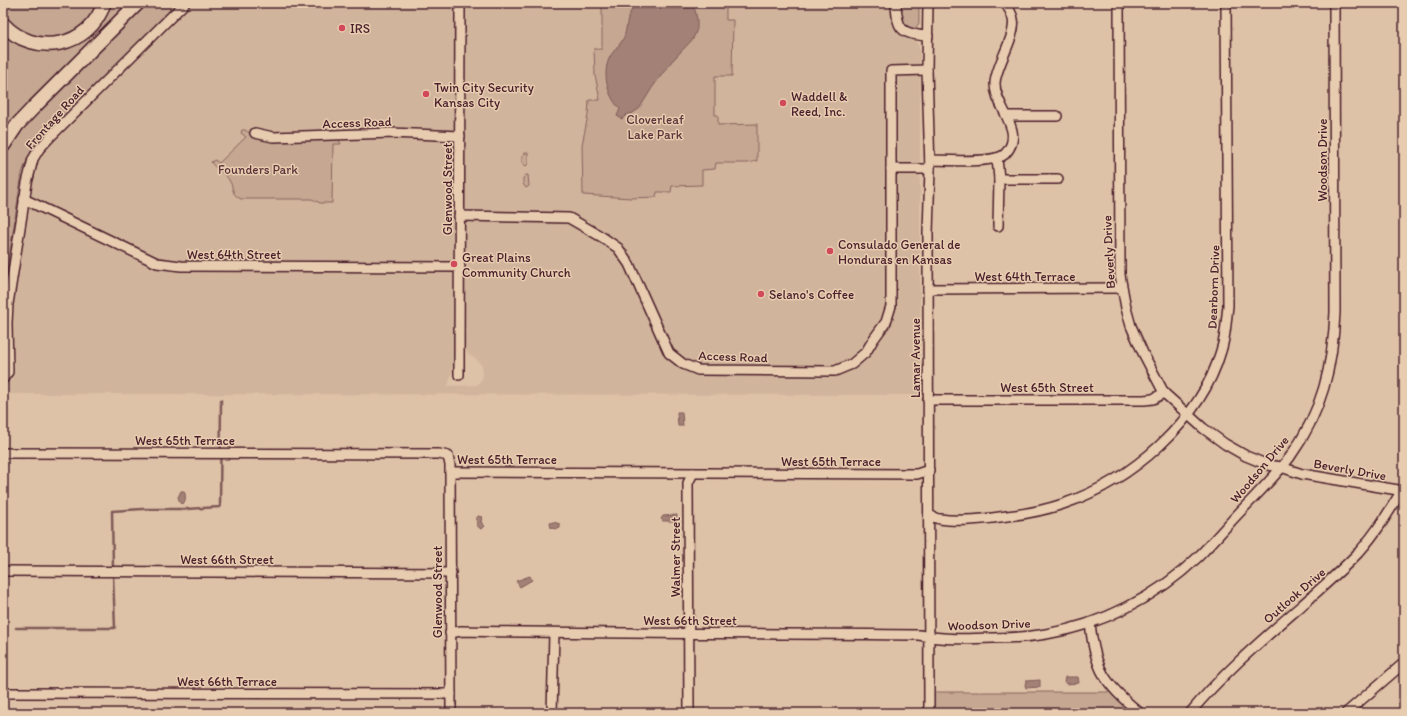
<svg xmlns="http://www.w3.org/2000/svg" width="1407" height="716" font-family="Itim,sans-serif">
<rect width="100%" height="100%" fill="#dec2a7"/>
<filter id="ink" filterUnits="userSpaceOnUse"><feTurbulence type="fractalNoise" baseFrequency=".025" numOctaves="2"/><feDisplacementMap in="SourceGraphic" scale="8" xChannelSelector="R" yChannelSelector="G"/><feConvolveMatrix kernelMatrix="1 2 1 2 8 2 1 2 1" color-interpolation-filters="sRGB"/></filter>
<g filter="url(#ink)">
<path fill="#d1b49c" d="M 191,3 L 455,3 L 454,370 L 451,375 L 448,386 L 477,385 L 482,379 L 483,375 L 482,366 L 477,360 L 467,353 L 464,341 L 465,3 L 892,3 L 892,22 L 894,27 L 903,35 L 917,43 L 919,47 L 920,52 L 920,395 L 3,394 L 3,387 L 11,380 L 15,372 L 13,324 L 14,288 L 33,169 L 42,151 Z"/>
<g fill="#c5a792" stroke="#88635e">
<path d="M 3,3 L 97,3 C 94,8 92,15 88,19 C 70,40 39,44 16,28 C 4,19 3,19 3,3 Z"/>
<path d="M 109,3 L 130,3 L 3,136 L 3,32 L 56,49 Z"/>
<path d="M 145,3 L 177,3 L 39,142 L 28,157 L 22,173 L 3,296 L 3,158 L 14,139 L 38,110 Z"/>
<path d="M 602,3 L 726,3 L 726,20 L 733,20 L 732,76 L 715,76 L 715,115 L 718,115 L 718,125 L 757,124 L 757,161 L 748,163 L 716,163 L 715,169 L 702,170 L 702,185 L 672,186 L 671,192 L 657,192 L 656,197 L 631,198 L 583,195 L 582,145 L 588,115 L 589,100 L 600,100 L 595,75 L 594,49 L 602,49 Z"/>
<path d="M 900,3 L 919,3 L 919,23 L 916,28 L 909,29 C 900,22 901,13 900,3 Z"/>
<path d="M 242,130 L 245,130 L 256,137 L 312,140 L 330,139 L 339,140 L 341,144 L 333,144 L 332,203 L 320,203 L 312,199 L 241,199 C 230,194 235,189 229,180 C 225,173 215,169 211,162 L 215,160 L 219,163 L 246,137 L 241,133 Z"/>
<path d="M 525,153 L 528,153 L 528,164 L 526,166 L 522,163 L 522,156 Z"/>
<path d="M 526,175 L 528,175 L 529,186 L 526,188 L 523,184 L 523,178 Z"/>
<path d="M 933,692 L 1110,692 L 1133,713 L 934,713 Z"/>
</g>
<g fill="#a38176" stroke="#7f5a58">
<path d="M 645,4 L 691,4 L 695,10 L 697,19 L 697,29 L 693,39 L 672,61 L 652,88 L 639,109 L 631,114 L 627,114 L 622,119 L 617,116 L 620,109 C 607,96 601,71 611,55 C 615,49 621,44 624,37 C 629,23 624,7 645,4 Z"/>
<path d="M 677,412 L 682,412 L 683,426 L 678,426 Z"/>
<path d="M 181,491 L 184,491 C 186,496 186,500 183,504 L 180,503 L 178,497 Z"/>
<path d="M 677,515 L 677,521 L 663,521 L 661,519 L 663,516 Z"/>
<path d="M 478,516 L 482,517 L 481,522 L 485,526 L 482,529 C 476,528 475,520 478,516 Z"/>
<path d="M 553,522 L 560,524 L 560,528 L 557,529 L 551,528 L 550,523 Z"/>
<path d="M 530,576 L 532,580 L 520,587 L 516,581 Z"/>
<path d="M 1065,677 L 1078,677 L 1079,683 L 1066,684 L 1064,681 Z"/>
<path d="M 1040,680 L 1040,687 L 1026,688 L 1025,685 L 1026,681 Z"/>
</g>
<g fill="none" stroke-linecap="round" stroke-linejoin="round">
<g stroke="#7f5a58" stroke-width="2.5">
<path d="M 113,569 L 112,511 L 142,509 L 186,509 L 220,507 L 221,400"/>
<path d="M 16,628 L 115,628 L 113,574"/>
</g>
<defs>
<g id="minor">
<path d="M 896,3 C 897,30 901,34 928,36"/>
<path d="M 928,3 L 927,70 L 930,169 L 928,233 L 929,713"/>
<path d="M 1119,3 L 1120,275 L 1126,308 L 1131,326 L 1143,353 L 1164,393 L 1203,428 L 1225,444 L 1246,456 L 1268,465 L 1281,467 L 1302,474 L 1404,491"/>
<path d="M 1008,116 L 1057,116"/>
<path d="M 255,133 L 273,137 L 391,133 L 460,136"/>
<path d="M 997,158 L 999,179 L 998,226"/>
<path d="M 930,160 C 945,160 994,164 1005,154 C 1027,131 994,107 995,83 C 996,65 1017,35 1013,19 C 1012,14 1008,7 1005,3"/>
<path d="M 891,169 L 930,169"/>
<path d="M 999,179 L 1058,179"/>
<path d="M 24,199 L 157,263 L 181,266 L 460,267"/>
<path d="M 459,216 L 569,218 L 602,237 L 618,248 L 629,264 L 669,353 L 683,364 L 698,370 L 835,371 L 852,364 L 866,352 L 873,340 L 886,322 L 891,306 L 891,71 L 927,70"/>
<path d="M 928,289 L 1122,288"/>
<path d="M 459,375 L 460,3"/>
<path d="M 3,379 L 8,372 L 7,323 L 8,304 L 27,183 L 33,159 L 39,149 L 52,135 L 185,3"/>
<path d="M 928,400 L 1144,400 L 1153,399 L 1164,393"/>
<path d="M 3,453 L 439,454 L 448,456 L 450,465 L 451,713"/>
<path d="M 450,472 L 917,474 L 929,470"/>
<path d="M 929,515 C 933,517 937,519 940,519 C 958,522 989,519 1007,516 C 1026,514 1045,510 1063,504 C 1131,481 1201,421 1221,351 C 1226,336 1226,321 1228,306 L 1226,3"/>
<path d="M 3,571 L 451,573"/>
<path d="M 1090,623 C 1095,670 1104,683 1140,713"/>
<path d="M 450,633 L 461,631 C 614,634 767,633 919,635 C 944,640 969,639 994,638 C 1012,638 1029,637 1046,634 C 1101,625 1157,597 1198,557 C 1211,544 1224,529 1237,515 C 1255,496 1274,478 1290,457 C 1322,412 1333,366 1335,312 L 1334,3"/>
<path d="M 3,693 L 451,694"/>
<path d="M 552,713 L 554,633"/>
<path d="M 689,713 L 688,483 L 693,473"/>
<path d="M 1190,713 C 1223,673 1262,640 1301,606 C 1321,588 1341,571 1359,552 C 1377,532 1390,510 1404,487"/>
<path d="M 1346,713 L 1404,663"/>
</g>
<g id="highway">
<path d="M 3,24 C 34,58 90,48 104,3"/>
<path d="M 3,146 L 17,125 L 35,106 L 138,3"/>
</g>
</defs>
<use href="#minor" stroke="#4a1f2b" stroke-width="12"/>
<use href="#highway" stroke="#4a1f2b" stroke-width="16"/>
<use href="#minor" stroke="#e7ccaf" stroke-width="9"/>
<use href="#highway" stroke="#e7ccaf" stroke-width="13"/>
</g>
</g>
<g fill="#d1495b" stroke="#e7ccaf" stroke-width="1.5">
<circle cx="342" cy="28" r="4"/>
<circle cx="426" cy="94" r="4"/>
<circle cx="783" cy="103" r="4"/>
<circle cx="830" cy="251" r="4"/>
<circle cx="454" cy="264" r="4"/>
<circle cx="761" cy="294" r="4"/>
</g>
<g text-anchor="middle" stroke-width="3" stroke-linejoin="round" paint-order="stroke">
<g font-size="13" fill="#4a1f2b" stroke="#e7ccaf" text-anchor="start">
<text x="350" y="33">IRS</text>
<text x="434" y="92">Twin City Security<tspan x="434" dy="15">Kansas City</tspan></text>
<text x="791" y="101">Waddell &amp;<tspan x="791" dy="15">Reed, Inc.</tspan></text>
<text x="838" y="249">Consulado General de<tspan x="838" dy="15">Honduras en Kansas</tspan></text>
<text x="462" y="262">Great Plains<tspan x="462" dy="15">Community Church</tspan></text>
<text x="769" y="299">Selano's Coffee</text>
</g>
<g font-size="13" fill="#4a1f2b" stroke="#e7ccaf">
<text transform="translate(54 117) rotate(-48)" y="5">Frontage Road</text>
<text transform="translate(357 122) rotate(-2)" y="5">Access Road</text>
<text transform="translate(1322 160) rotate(-90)" y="5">Woodson Drive</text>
<text transform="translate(447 189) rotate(-90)" y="5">Glenwood Street</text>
<text transform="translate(1108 252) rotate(-93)" y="5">Beverly Drive</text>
<text x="234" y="259">West 64th Street</text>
<text x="1025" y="281">West 64th Terrace</text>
<text transform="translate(1213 287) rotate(-88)" y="5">Dearborn Drive</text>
<text transform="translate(733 356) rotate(2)" y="5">Access Road</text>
<text transform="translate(915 358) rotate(-90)" y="5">Lamar Avenue</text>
<text x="1047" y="392">West 65th Street</text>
<text x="185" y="445">West 65th Terrace</text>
<text x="507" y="464">West 65th Terrace</text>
<text x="831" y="466">West 65th Terrace</text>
<text transform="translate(1259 469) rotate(-50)" y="5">Woodson Drive</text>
<text transform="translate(1350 469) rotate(10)" y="5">Beverly Drive</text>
<text transform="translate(675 557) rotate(-90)" y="5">Walmer Street</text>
<text x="227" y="564">West 66th Street</text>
<text transform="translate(437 592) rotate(-90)" y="5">Glenwood Street</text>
<text transform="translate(1294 595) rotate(-41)" y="5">Outlook Drive</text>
<text x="690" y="625">West 66th Street</text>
<text transform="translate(989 624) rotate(-2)" y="5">Woodson Drive</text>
<text x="227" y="686">West 66th Terrace</text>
</g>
<g font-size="13" fill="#5c333a" stroke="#e7ccaf">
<text x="655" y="124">Cloverleaf<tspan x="655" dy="15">Lake Park</tspan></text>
<text x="258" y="174">Founders Park</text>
</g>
</g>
<rect width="1407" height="716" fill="none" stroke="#e7ccaf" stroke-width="16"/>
<rect x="8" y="8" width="1391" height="700" fill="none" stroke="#4a1f2b" stroke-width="1.5" filter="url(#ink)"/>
</svg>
